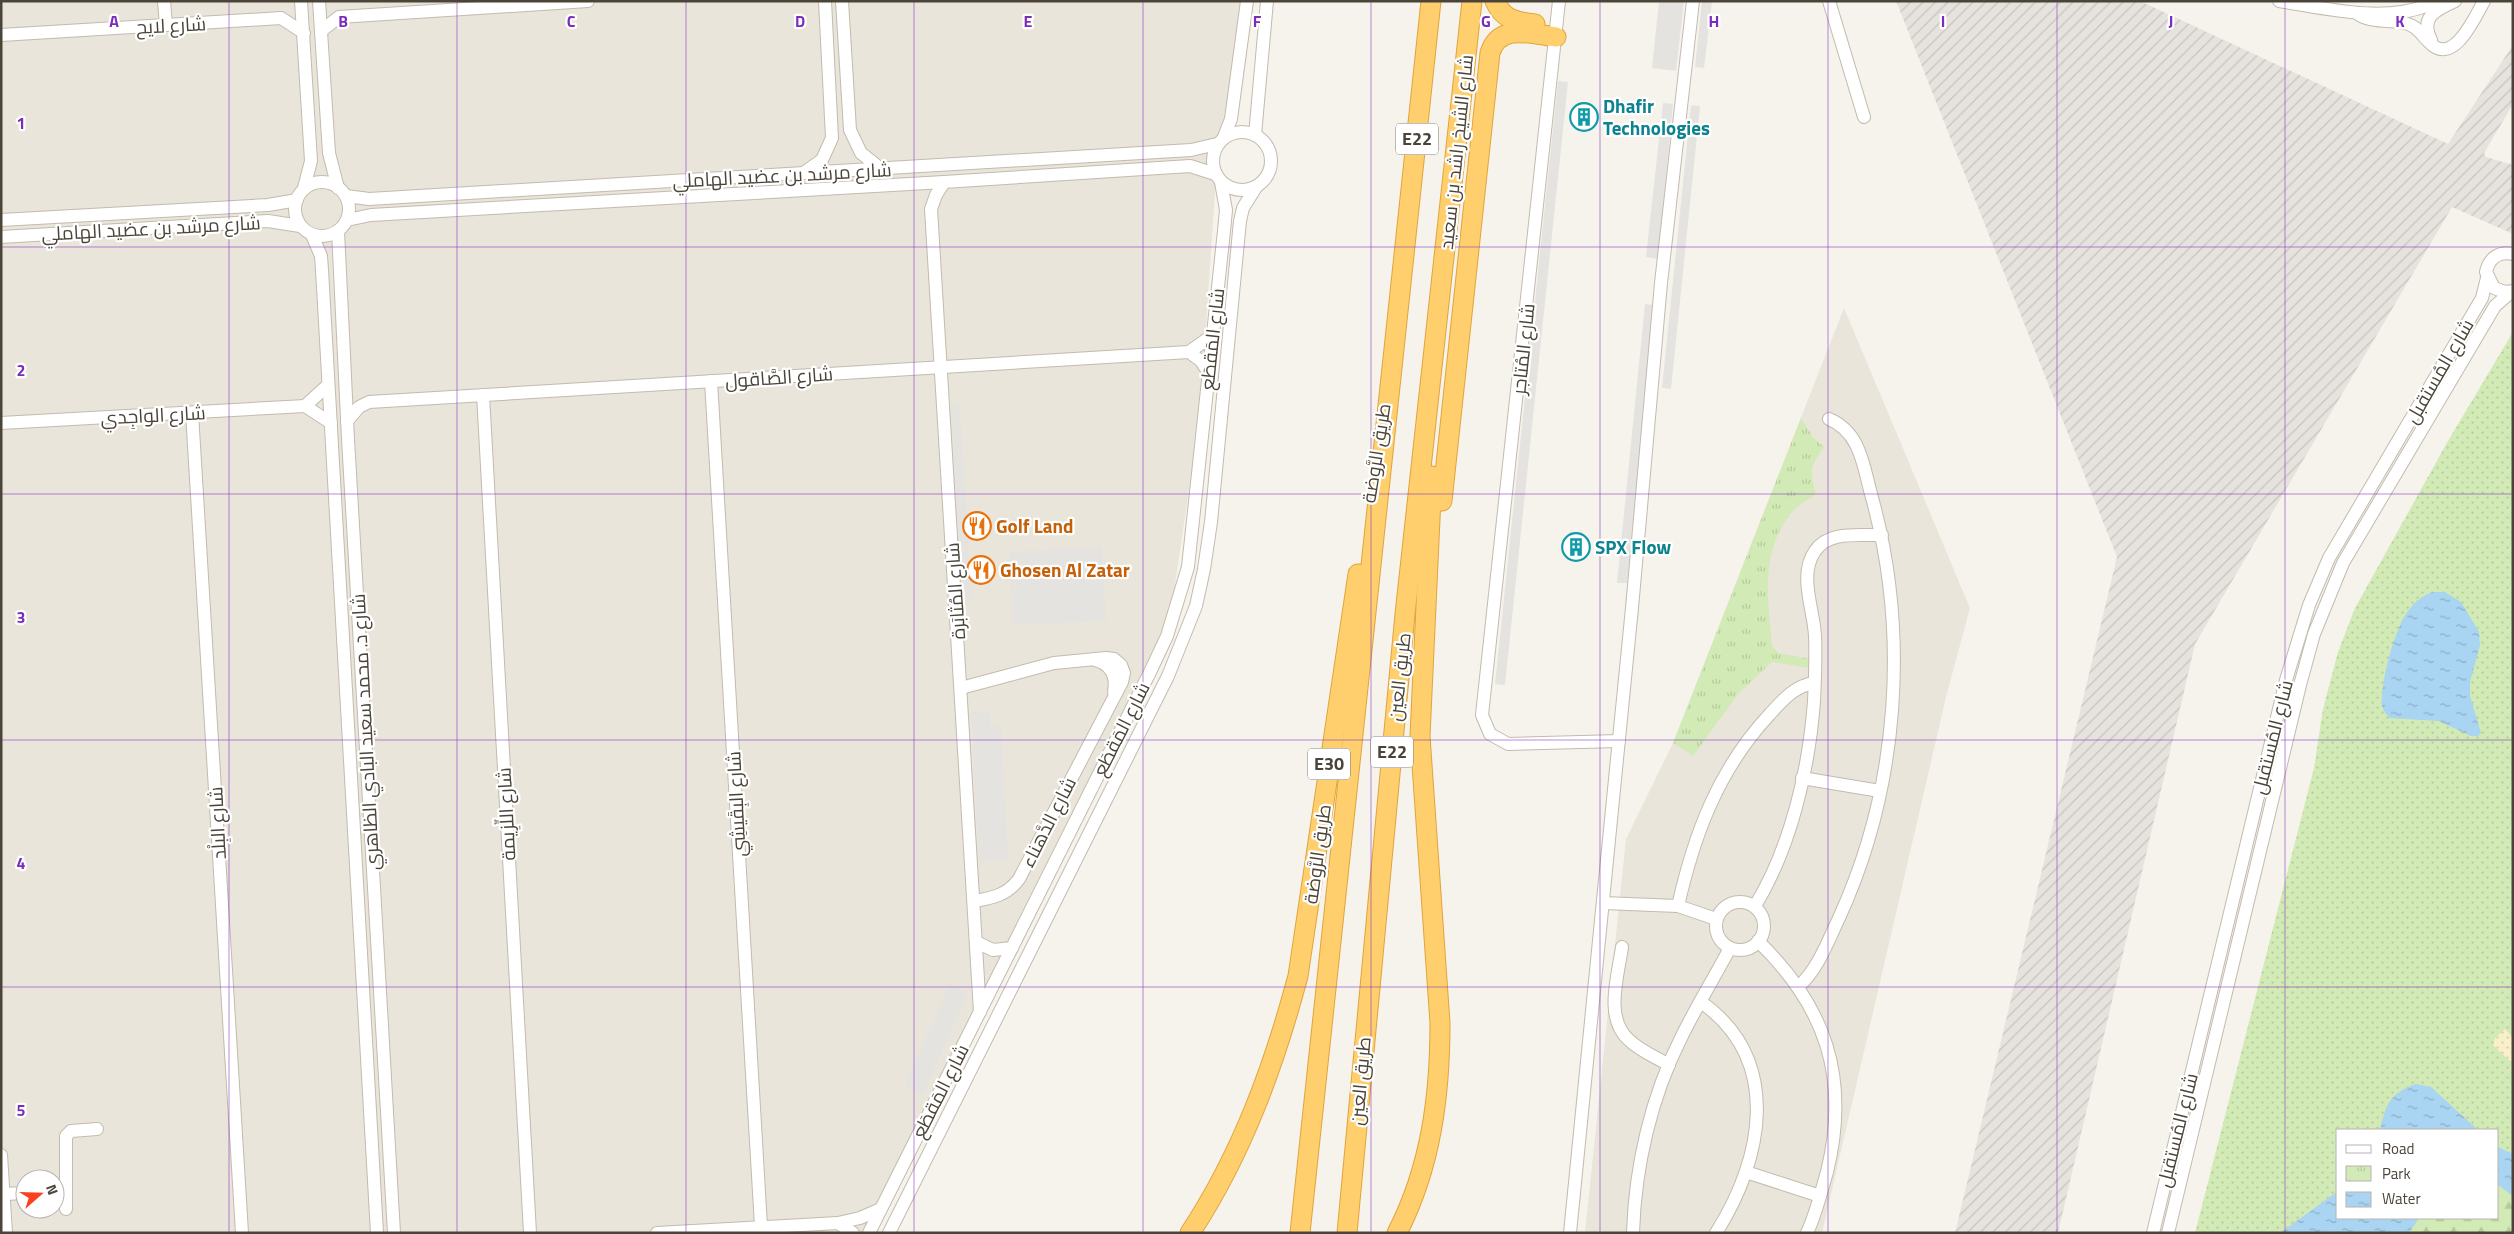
<svg xmlns="http://www.w3.org/2000/svg" width="2514" height="1234" font-family="'Titillium Web',Cairo,sans-serif">
<defs>
<pattern id="industrial-furrows" width="10" height="10" patternUnits="userSpaceOnUse" patternTransform="scale(1.25)"><rect width="10" height="10" fill="#e6e2dd"/><path d="M-1 1l2-2M0 10L10 0M9 11l2-2" fill="none" stroke="#c7c3be"/></pattern>
<pattern id="grass-dots" width="8" height="8" patternUnits="userSpaceOnUse" patternTransform="scale(1.25)"><rect width="8" height="8" fill="#d2eab5"/><path d="M2 2h.1M6 6h.1" fill="none" stroke="#b6ca9c" stroke-width="1.8" stroke-linecap="round"/></pattern>
<pattern id="forest-firs" width="22" height="20" patternUnits="userSpaceOnUse" patternTransform="scale(1.25)"><rect width="22" height="20" fill="#d2eab5"/><path d="M5 1l3.5 6h-7zM16 11l3.5 6h-7z" fill="#b6ca9c"/></pattern>
<pattern id="sand-dots" width="8" height="8" patternUnits="userSpaceOnUse" patternTransform="scale(1.25)"><rect width="8" height="8" fill="#f9efc9"/><path d="M2 2h.1M6 6h.1" fill="none" stroke="#d7cead" stroke-width="1.8" stroke-linecap="round"/></pattern>
<pattern id="park-tufts" width="24" height="20" patternUnits="userSpaceOnUse" patternTransform="scale(1.25)"><rect width="24" height="20" fill="#d2eab5"/><path d="M3 7l-1-3M5 7V3M7 7l1-3M15 17l-1-3M17 17v-4M19 17l1-3" fill="none" stroke="#b6ca9c"/></pattern>
<pattern id="water-ripples" width="26" height="14" patternUnits="userSpaceOnUse" patternTransform="scale(1.25)"><rect width="26" height="14" fill="#a9d4f2"/><path d="M2 4q2-2 4 0t4 0M15 11q2-2 4 0t4 0" fill="none" stroke="#8caec5"/></pattern>
</defs>
<rect width="100%" height="100%" fill="#f6f3ec"/>
<g fill="#eae5da" fill-rule="evenodd">
<path d="M 1,1 L 1240,1 L 1227,117 L 1219,133 L 1200,415 L 1171,612 L 1037,888 L 863,1233 L 1,1233 ZM 25,1179 L 55,1179 L 55,1209 L 25,1209 Z"/>
<path d="M 1844,308 L 1970,608 L 1946,697 L 1822,1233 L 1585,1233 L 1626,839 L 1673,743 Z"/>
</g>
<path fill="url(#industrial-furrows)" d="M 1896,1 L 2140,1 L 2448,144 L 2513,45 L 2513,104 L 2484,153 L 2486,157 L 2513,165 L 2513,234 L 2452,207 L 2195,644 L 2058,1233 L 1955,1233 L 2117,557 Z"/>
<path fill="url(#grass-dots)" fill-rule="evenodd" d="M 2513,332 L 2513,1233 L 2195,1233 L 2314,768 L 2323,709 L 2338,652 L 2355,608 L 2448,441 ZM 2338,1130 L 2498,1130 L 2498,1218 L 2338,1218 Z"/>
<path fill="url(#forest-firs)" d="M 2498,1185 L 2513,1196 L 2513,1233 L 2409,1233 L 2419,1218 L 2498,1218 Z"/>
<path fill="url(#sand-dots)" d="M 2505,1029 L 2513,1038 L 2513,1061 L 2510,1061 L 2493,1045 L 2495,1038 Z"/>
<path fill="url(#park-tufts)" d="M 1801,418 L 1813,437 L 1824,447 C 1810,466 1809,472 1816,494 C 1809,499 1800,504 1794,510 C 1759,549 1768,599 1772,646 L 1778,653 L 1811,659 L 1810,668 L 1772,662 L 1739,693 L 1693,756 L 1673,743 Z"/>
<g fill="#e5e3e0">
<path d="M 1659,1 L 1684,1 L 1676,71 L 1652,68 Z"/>
<path d="M 1702,1 L 1712,1 L 1704,68 L 1695,67 Z"/>
<path d="M 1558,81 L 1568,82 L 1505,685 L 1495,684 Z"/>
<path d="M 1663,103 L 1673,104 L 1658,259 L 1646,257 Z"/>
<path d="M 1691,105 L 1700,106 L 1671,389 L 1662,388 Z"/>
<path d="M 1645,304 L 1654,305 L 1627,583 L 1617,583 Z"/>
<path d="M 960,405 L 972,598 L 961,598 L 951,406 Z"/>
<path d="M 1102,547 L 1106,621 L 1013,625 L 1009,552 Z"/>
<path d="M 971,711 L 989,711 L 990,726 L 1001,725 L 1008,860 L 979,862 Z"/>
<path d="M 950,984 L 968,992 L 923,1094 L 905,1086 Z"/>
</g>
<g fill="url(#water-ripples)">
<path d="M 2433,592 L 2445,592 L 2461,602 L 2479,632 L 2480,645 L 2470,682 L 2470,696 L 2481,733 L 2478,736 L 2471,736 L 2439,721 L 2390,718 C 2387,715 2383,711 2382,706 C 2380,684 2395,626 2409,610 C 2415,601 2424,595 2433,592 Z"/>
<path d="M 2416,1084 L 2431,1087 L 2478,1130 L 2380,1130 C 2385,1105 2391,1092 2416,1084 Z"/>
<path d="M 2498,1147 L 2513,1154 L 2513,1196 L 2498,1185 Z"/>
<path d="M 2338,1191 L 2338,1218 L 2419,1218 L 2409,1233 L 2280,1233 Z"/>
</g>
<g fill="none" stroke-linecap="round" stroke-linejoin="round">
<defs>
<g id="minor">
<path d="M 164,1 L 166,25"/>
<path d="M 301,1 L 311,161 L 304,188"/>
<path d="M 319,1 L 329,153 L 338,188"/>
<path d="M 842,1 L 850,130 L 861,153 L 881,169"/>
<path d="M 1559,1 L 1482,715 L 1490,734 L 1508,744 L 1619,741"/>
<path d="M 1829,1 L 1864,117"/>
<path d="M 2279,1 C 2330,9 2389,25 2438,1"/>
<path d="M 2357,13 C 2368,23 2391,20 2405,23 C 2417,26 2421,34 2429,42 C 2453,68 2475,17 2484,1"/>
<path d="M 321,31 L 339,17 L 588,1"/>
<path d="M 1,35 L 281,18 L 304,33"/>
<path d="M 2431,40 C 2419,17 2437,9 2455,1"/>
<circle cx="1242" cy="161" r="29"/>
<path d="M 1255,135 L 1267,1"/>
<path d="M 1224,137 L 1231,119 L 1247,1"/>
<path d="M 805,172 L 822,160 L 832,138 L 825,1"/>
<circle cx="322" cy="209" r="27"/>
<path d="M 944,182 L 936,195 L 931,209 L 980,1012"/>
<path d="M 346,196 L 369,199 L 1191,150 L 1217,144"/>
<path d="M 1,220 L 268,205 L 297,200"/>
<path d="M 347,220 L 371,215 L 944,182 L 1190,166 L 1215,174"/>
<path d="M 338,231 L 348,439 L 394,1233"/>
<path d="M 312,235 L 321,256 L 322,270 L 377,1233"/>
<path d="M 1,237 L 268,221 L 300,226"/>
<path d="M 2513,254 C 2499,251 2489,258 2486,272 L 2494,288 L 2505,292 L 2513,291"/>
<path d="M 1189,352 L 1201,361 L 1209,373"/>
<path d="M 711,381 L 761,1226"/>
<path d="M 483,395 L 530,1233"/>
<path d="M 305,406 L 328,385"/>
<path d="M 192,413 L 242,1233"/>
<path d="M 347,421 L 359,407 L 369,402 L 1189,352 L 1213,335"/>
<path d="M 1,423 L 305,406 L 331,423"/>
<path d="M 1095,660 C 1111,664 1117,676 1114,692"/>
<path d="M 961,688 L 1054,663 L 1106,658 L 1114,659 L 1121,665 L 1124,673 L 1122,682 L 1019,879 C 1007,895 993,898 974,901"/>
<path d="M 1802,778 L 1880,791"/>
<circle cx="1740" cy="926" r="24"/>
<path d="M 1603,903 L 1678,906 L 1716,919"/>
<path d="M 1678,906 C 1694,835 1718,770 1769,715 C 1782,701 1794,686 1814,683"/>
<path d="M 1755,906 C 1791,847 1809,769 1814,701 C 1815,680 1816,657 1815,636 C 1814,610 1798,575 1815,551 C 1829,530 1860,536 1882,535"/>
<path d="M 1758,941 C 1826,1007 1850,1078 1827,1172 C 1821,1192 1816,1214 1807,1233"/>
<path d="M 976,942 L 993,950 L 1012,948"/>
<path d="M 1622,947 C 1618,976 1604,1018 1629,1040 C 1640,1051 1656,1057 1669,1065"/>
<path d="M 1799,986 C 1818,969 1828,941 1839,918 C 1899,787 1910,633 1871,494 C 1863,464 1860,432 1829,419"/>
<path d="M 1701,1002 C 1783,1060 1763,1159 1716,1233"/>
<path d="M 1,1155 L 6,1233"/>
<path d="M 1746,1172 L 1820,1196"/>
<path d="M 4,1194 L 25,1193"/>
<path d="M 66,1209 L 66,1136 L 71,1131 L 97,1129"/>
<path d="M 838,1223 L 853,1233"/>
<path d="M 657,1233 L 838,1223 L 860,1218 L 881,1209"/>
<path d="M 869,1233 L 1151,670 L 1167,636 L 1188,567 L 1224,231 L 1226,210 L 1221,182"/>
<path d="M 889,1233 L 1168,676 L 1196,606 L 1204,569 L 1211,522 L 1240,221 L 1243,208 L 1256,187"/>
<path d="M 1570,1233 L 1632,608 L 1661,283 L 1693,1"/>
<path d="M 1633,1233 C 1635,1167 1651,1097 1681,1038 C 1696,1007 1714,978 1730,948"/>
<path d="M 2153,1233 L 2286,680 L 2309,605 L 2329,558 L 2482,298 L 2487,278"/>
<path d="M 2168,1233 L 2300,685 L 2314,634 L 2343,563 L 2495,306 L 2511,292"/>
</g>
<g id="highway">
<path d="M 1495,1 C 1503,20 1517,22 1535,24"/>
<path d="M 1442,501 L 1490,53 C 1499,23 1531,34 1556,37"/>
<path d="M 1190,1233 C 1242,1154 1274,1066 1298,976 L 1358,574"/>
<path d="M 1300,1233 L 1431,1"/>
<path d="M 1347,1233 L 1405,614 L 1472,1"/>
<path d="M 1397,1233 C 1431,1167 1440,1096 1440,1023 L 1420,736 L 1432,476"/>
</g>
</defs>
<use href="#minor" stroke="#c2bbae" stroke-width="14"/>
<use href="#highway" stroke="#e0a43c" stroke-width="21"/>
<use href="#minor" stroke="#fff" stroke-width="12"/>
<use href="#highway" stroke="#ffcf6e" stroke-width="19"/>
</g>
<path fill="none" stroke="#7b2cbf" stroke-width="1" stroke-opacity="0.55" d="M 229,1 L 229,1233M 457,1 L 457,1233M 686,1 L 686,1233M 914,1 L 914,1233M 1143,1 L 1143,1233M 1371,1 L 1371,1233M 1600,1 L 1600,1233M 1828,1 L 1828,1233M 2057,1 L 2057,1233M 2285,1 L 2285,1233M 1,247 L 2513,247M 1,494 L 2513,494M 1,740 L 2513,740M 1,987 L 2513,987"/>
<defs>
<symbol id="building-ring" viewBox="-11 -11 22 22"><circle r="9.5" fill="#fff" stroke="#0f9aa8" stroke-width="1.5"/><path d="M-4-6H4V6H1V3H-1V6H-4ZM-2.5-4.3h1.7v1.8h-1.7ZM.8-4.3h1.7v1.8H.8ZM-2.5-1h1.7V.8h-1.7ZM.8-1h1.7V.8H.8Z" fill="#0f9aa8"/></symbol>
<symbol id="restaurant-ring" viewBox="-11 -11 22 22"><circle r="9.5" fill="#fff" stroke="#e8710a" stroke-width="1.5"/><path d="M-5-6h1v4h1v-4h1v4h1v-4h1v5L-1.5 .5V6h-2V.5L-5-1ZM5-6V6H3V1.5H1.5Q1.5-4 5-6Z" fill="#e8710a"/></symbol>
</defs>
<g fill-rule="evenodd">
<use href="#building-ring" x="1568" y="101" width="32" height="32"/>
<use href="#restaurant-ring" x="961" y="510" width="32" height="32"/>
<use href="#building-ring" x="1560" y="531" width="32" height="32"/>
<use href="#restaurant-ring" x="965" y="554" width="32" height="32"/>
</g>
<g text-anchor="middle" stroke-width="4.5" stroke-linejoin="round" paint-order="stroke">
<g fill="#fff" stroke="#817c74" stroke-width="1">
<rect x="1396" y="123.5" width="42" height="31" rx="4"/>
<rect x="1371" y="736.5" width="42" height="31" rx="4"/>
<rect x="1308" y="748.5" width="42" height="31" rx="4"/>
</g>
<g font-size="18" font-weight="bold" fill="#4b4439">
<text x="1417" y="145">E22</text>
<text x="1392" y="758">E22</text>
<text x="1329" y="770">E30</text>
</g>
<g font-size="19" fill="#4b4439" stroke="#fff">
<text transform="translate(171 25) rotate(-3)" y="7">شارع لايح</text>
<text transform="translate(1456 152) rotate(-84)" y="7">شارع الشيخ راشد بن سعيد</text>
<text transform="translate(782 175) rotate(-3)" y="7">شارع مرشد بن عضيد الهاملي</text>
<text transform="translate(151 228) rotate(-3)" y="7">شارع مرشد بن عضيد الهاملي</text>
<text transform="translate(1212 339) rotate(-84)" y="7">شارع المَقطَع</text>
<text transform="translate(1523 349) rotate(-84)" y="7">شارع المُتاجر</text>
<text transform="translate(2439 371) rotate(-60)" y="7">شارع المُستقبل</text>
<text transform="translate(779 377) rotate(-4)" y="7">شارع الصَّاقول</text>
<text transform="translate(153 415) rotate(-3)" y="7">شارع الواجِدي</text>
<text transform="translate(1376 453) rotate(-81)" y="7">طريق الرَّوضة</text>
<text transform="translate(955 591) rotate(-94)" y="7">شارع المُثابَرة</text>
<text transform="translate(1399 677) rotate(-84)" y="7">طريق العين</text>
<text transform="translate(1121 729) rotate(-63)" y="7">شارع المَقطَع</text>
<text transform="translate(365 732) rotate(-93)" y="7">شارع د. محمد سعيد البادي الظاهري</text>
<text transform="translate(2272 737) rotate(-76)" y="7">شارع المُستقبل</text>
<text transform="translate(736 804) rotate(-93)" y="7">شارع البِقَيشِي</text>
<text transform="translate(506 814) rotate(-93)" y="7">شارع اللِّزِيمة</text>
<text transform="translate(1048 822) rotate(-63)" y="7">شارع الدَّهناء</text>
<text transform="translate(217 823) rotate(-93)" y="7">شارع البِلْد</text>
<text transform="translate(1317 854) rotate(-82)" y="7">طريق الرَّوضة</text>
<text transform="translate(1360 1081) rotate(-85)" y="7">طريق العين</text>
<text transform="translate(940 1091) rotate(-63)" y="7">شارع المَقطَع</text>
<text transform="translate(2177 1130) rotate(-76)" y="7">شارع المُستقبل</text>
</g>
<g font-size="19" font-weight="bold" fill="#0d838f" stroke="#fff" text-anchor="start">
<text x="1603" y="113">Dhafir<tspan x="1603" dy="22">Technologies</tspan></text>
<text x="1595" y="554">SPX Flow</text>
</g>
<g font-size="19" font-weight="bold" fill="#c56008" stroke="#fff" text-anchor="start">
<text x="996" y="533">Golf Land</text>
<text x="1000" y="577">Ghosen Al Zatar</text>
</g>
</g>
<g font-size="16" text-anchor="middle" font-weight="bold" fill="#7b2cbf" stroke="#fff" stroke-width="4.5" stroke-linejoin="round" paint-order="stroke">
<text x="114" y="27">A</text>
<text x="343" y="27">B</text>
<text x="571" y="27">C</text>
<text x="800" y="27">D</text>
<text x="1028" y="27">E</text>
<text x="1257" y="27">F</text>
<text x="1486" y="27">G</text>
<text x="1714" y="27">H</text>
<text x="1943" y="27">I</text>
<text x="2171" y="27">J</text>
<text x="2400" y="27">K</text>
<text x="21" y="129">1</text>
<text x="21" y="376">2</text>
<text x="21" y="623">3</text>
<text x="21" y="869">4</text>
<text x="21" y="1116">5</text>
</g>
<rect width="2514" height="1234" fill="none" stroke="#4b4439" stroke-width="5"/>
<rect x="2336" y="1129" width="162" height="90" fill="#ffffff" stroke="#b7b4b0"/>
<rect x="2346" y="1145" width="25" height="8" fill="#ffffff" stroke="#b7b4b0"/>
<text x="2382" y="1154" font-size="15" fill="#4b4439">Road</text>
<rect x="2346" y="1166" width="25" height="15" fill="url(#park-tufts)" stroke="#b7b4b0"/>
<text x="2382" y="1179" font-size="15" fill="#4b4439">Park</text>
<rect x="2346" y="1192" width="25" height="15" fill="url(#water-ripples)" stroke="#b7b4b0"/>
<text x="2382" y="1204" font-size="15" fill="#4b4439">Water</text>
<g transform="translate(40 1194) rotate(70)"><circle r="24" fill="#ffffff" stroke="#b7b4b0"/>
<path d="M0-4L9 19L0 12L-9 19Z" fill="#fc3f1d"/>
<text y="-8" font-size="14" font-weight="bold" text-anchor="middle" fill="#4b4439">N</text>
</g>
</svg>
